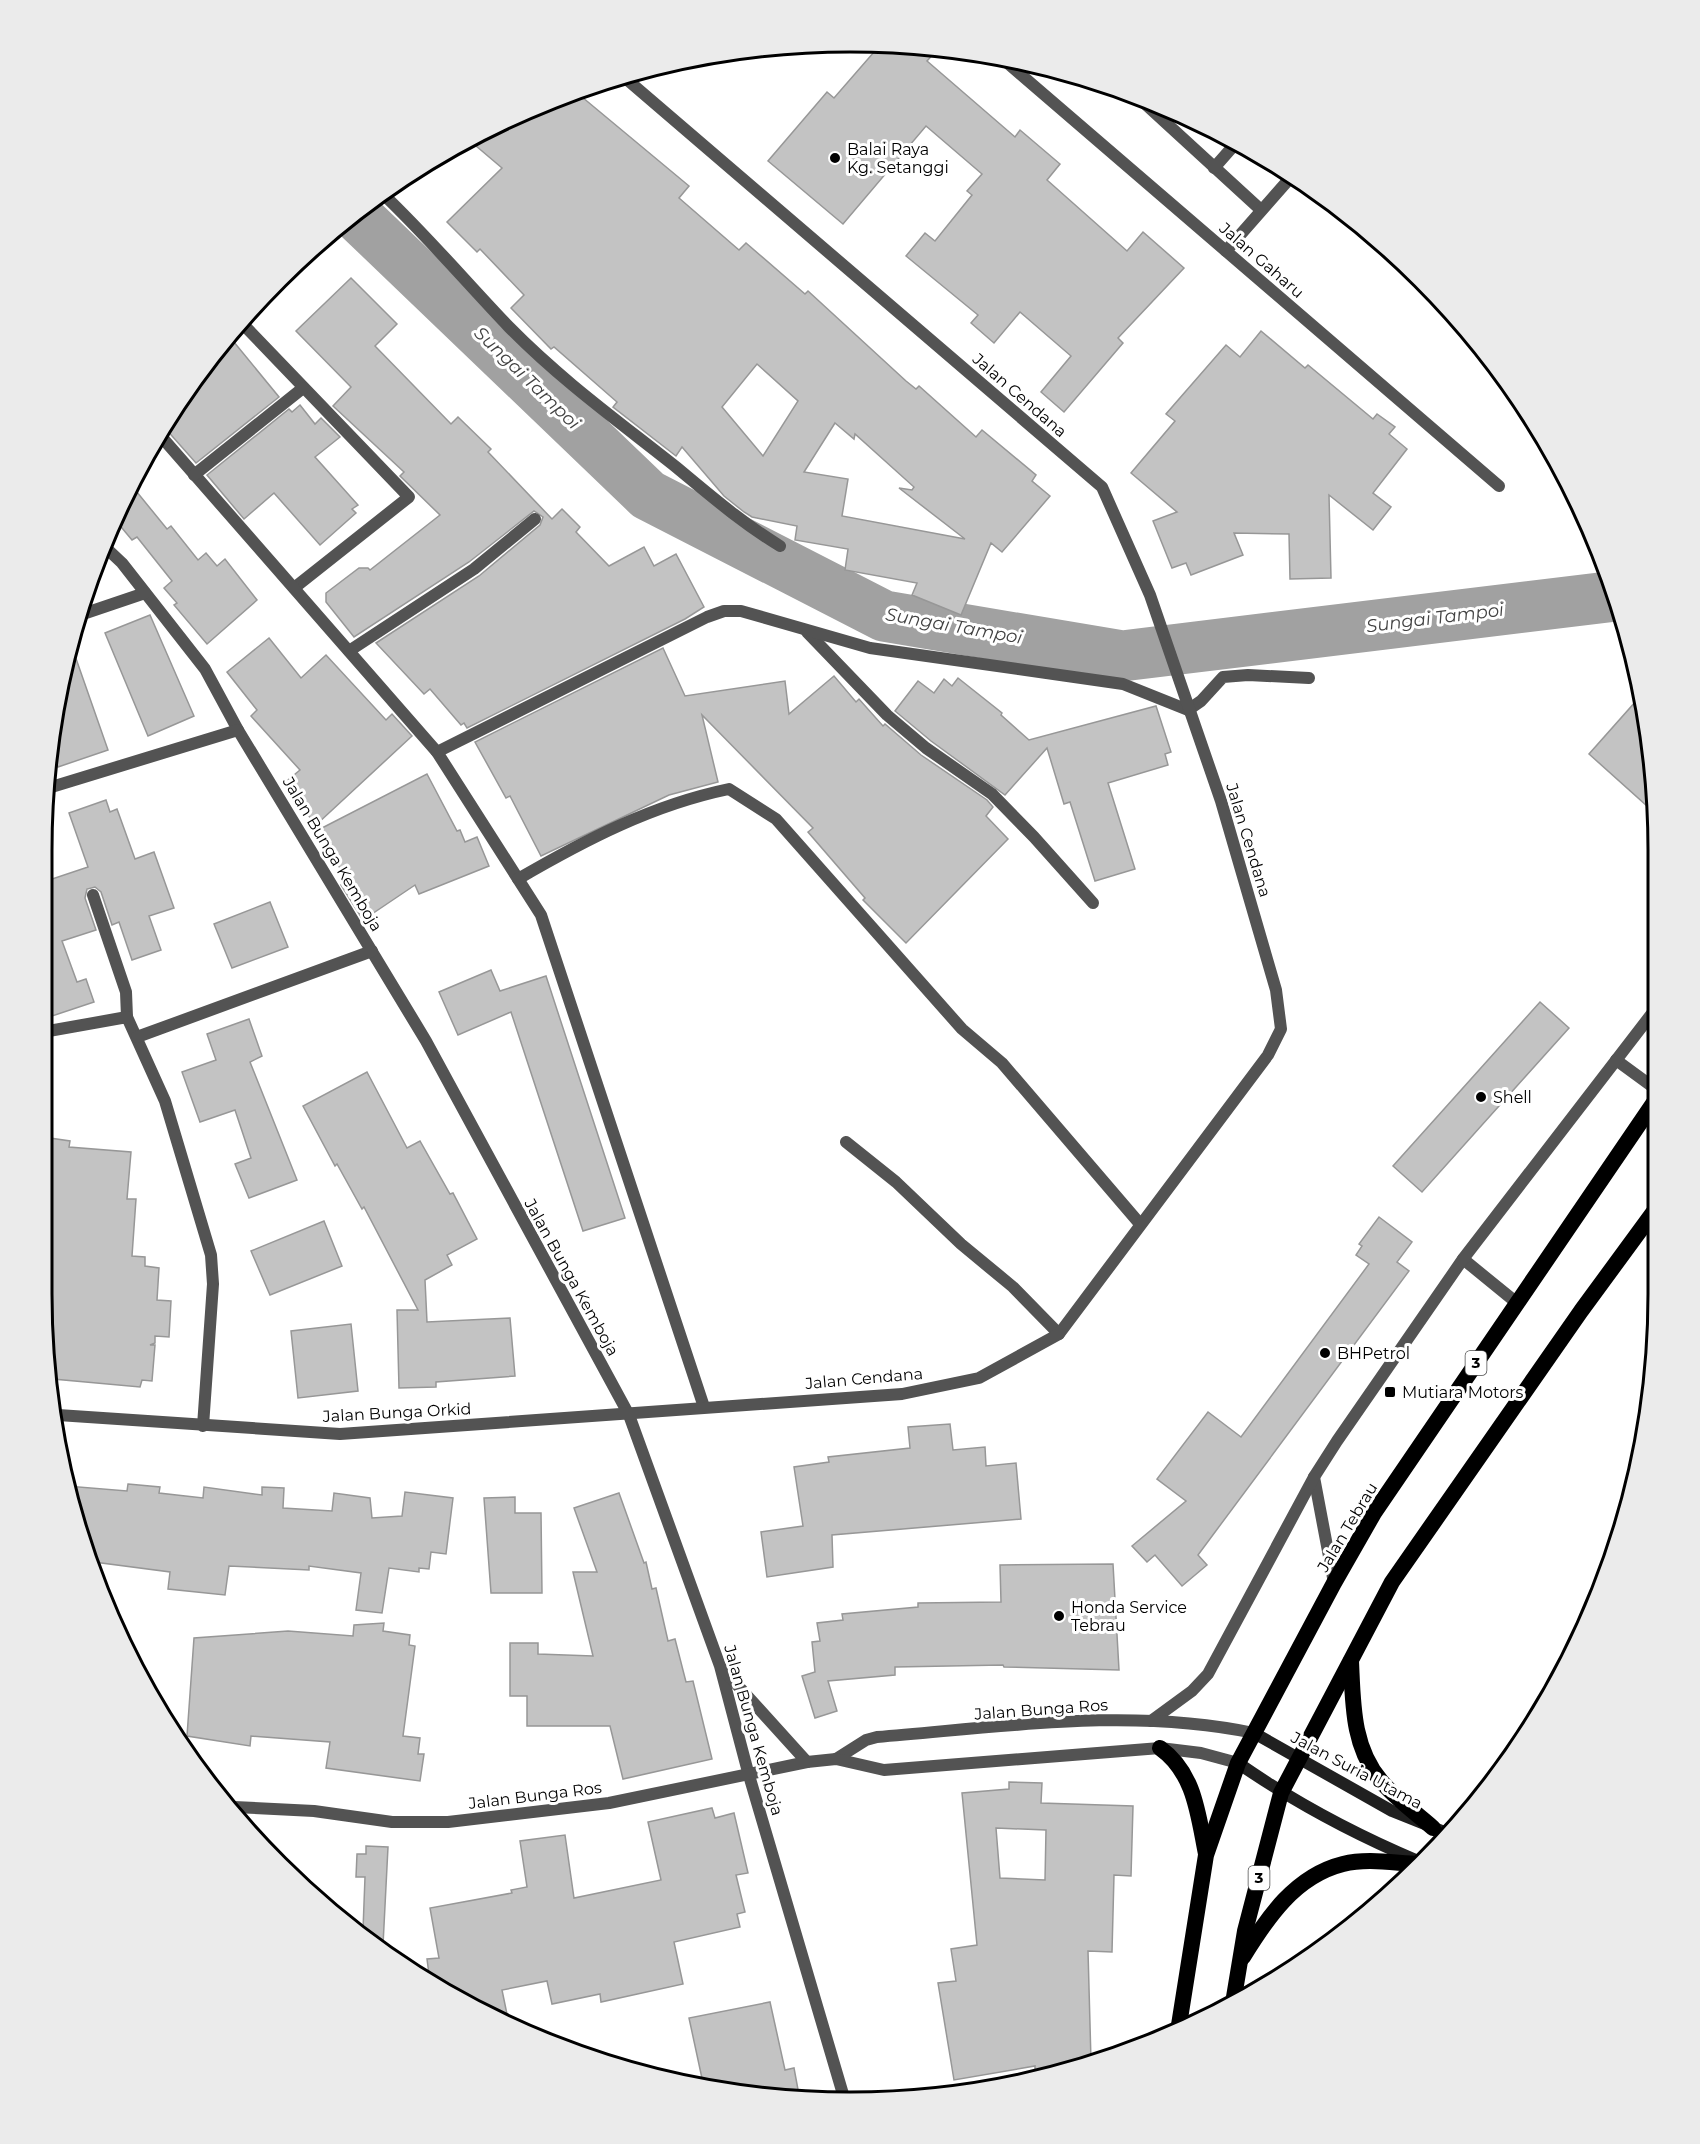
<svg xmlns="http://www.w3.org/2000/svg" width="1700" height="2144" font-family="Montserrat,sans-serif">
<rect width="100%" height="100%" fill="#fff"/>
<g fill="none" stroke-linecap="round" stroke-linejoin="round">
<path stroke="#a1a1a1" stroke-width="51" d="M 356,215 L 648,495 L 884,616 L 1122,656 L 1616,596"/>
</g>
<g fill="#c3c3c3" stroke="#979797" stroke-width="1.5" fill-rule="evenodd">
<path d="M 881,44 L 903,44 L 938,49 L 927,61 L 1015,137 L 1020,130 L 1060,164 L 1047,180 L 1127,251 L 1143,232 L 1184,268 L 1118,338 L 1123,343 L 1064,412 L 1041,392 L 1071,356 L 1020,312 L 994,343 L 971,323 L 978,315 L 906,256 L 925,233 L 935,241 L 972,195 L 967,191 L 982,174 L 926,126 L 843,224 L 768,161 L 827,92 L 834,98 Z"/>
<path d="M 576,92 L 689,186 L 679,198 L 739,250 L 746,243 L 805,294 L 808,291 L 906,381 L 916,389 L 919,386 L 976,437 L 982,430 L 1036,475 L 1032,481 L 1050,496 L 1002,552 L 991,543 L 961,615 L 912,595 L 917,583 L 845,570 L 848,549 L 795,540 L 797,526 L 752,517 L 744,512 L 724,496 L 682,447 L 676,456 L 613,407 L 617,402 L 554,347 L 551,349 L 511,308 L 524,295 L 480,249 L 477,252 L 447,222 L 502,168 L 469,140 ZM 757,364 L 798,401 L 763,456 L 722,407 ZM 835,423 L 854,439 L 855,434 L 914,487 L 912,490 L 899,488 L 965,539 L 842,516 L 848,479 L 804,472 Z"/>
<path d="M 351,278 L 397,324 L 375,346 L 451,424 L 458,417 L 491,449 L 488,452 L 552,519 L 562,509 L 580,527 L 576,532 L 609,566 L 644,547 L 654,566 L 676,554 L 704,607 L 685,619 L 467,728 L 464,723 L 461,725 L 430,689 L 424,694 L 376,643 L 479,576 L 540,525 L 543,517 L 534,511 L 469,562 L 354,637 L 326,602 L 326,593 L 359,568 L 368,568 L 370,570 L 440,515 L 400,476 L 404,472 L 333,406 L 351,387 L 296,331 Z"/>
<path d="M 1261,331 L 1305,368 L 1308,365 L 1373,419 L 1377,414 L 1395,427 L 1389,434 L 1407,449 L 1373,493 L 1391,507 L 1373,530 L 1329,495 L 1331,578 L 1290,579 L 1289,534 L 1234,533 L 1243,555 L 1191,575 L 1186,563 L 1172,568 L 1153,521 L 1177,512 L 1131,473 L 1175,421 L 1166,414 L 1226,345 L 1240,357 Z"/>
<path d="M 229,336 L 279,397 L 196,463 L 164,427 Z"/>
<path d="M 300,405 L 315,424 L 321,418 L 340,437 L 315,457 L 358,505 L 352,509 L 356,513 L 320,545 L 274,493 L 244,519 L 207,475 L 289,409 L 292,412 Z"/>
<path d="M 132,486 L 167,529 L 171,526 L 198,560 L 206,553 L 217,566 L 225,559 L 257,600 L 207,644 L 174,605 L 177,603 L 164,588 L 172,581 L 137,537 L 132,540 L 116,521 Z"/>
<path d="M 150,615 L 194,716 L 148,736 L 105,633 Z"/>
<path d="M 269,638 L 301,678 L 326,655 L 386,720 L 392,714 L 412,736 L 316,825 L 283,784 L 300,770 L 251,716 L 257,710 L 227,672 Z"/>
<path d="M 663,648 L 685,696 L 785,681 L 789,714 L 834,676 L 856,702 L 859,699 L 883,726 L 885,724 L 921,755 L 987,800 L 993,807 L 986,816 L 1008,839 L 906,943 L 863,900 L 865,898 L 808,832 L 813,828 L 702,715 L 718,782 L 669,795 L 541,856 L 510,796 L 506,798 L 475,742 Z"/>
<path d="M 73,650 L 108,750 L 58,767 L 53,752 Z"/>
<path d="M 958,678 L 1002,713 L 1001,715 L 1029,740 L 1156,706 L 1171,752 L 1165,754 L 1168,765 L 1108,783 L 1135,869 L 1095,881 L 1070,802 L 1064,804 L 1047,748 L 1005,795 L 931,741 L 895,711 L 918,681 L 934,693 L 944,679 L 952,686 Z"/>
<path d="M 1637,700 L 1656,797 L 1656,814 L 1589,754 Z"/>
<path d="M 427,774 L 457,831 L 460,830 L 465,842 L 477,837 L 489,866 L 419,894 L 415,885 L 363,920 L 341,885 L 349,880 L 317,837 L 323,832 L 320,829 Z"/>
<path d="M 106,800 L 110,812 L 117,809 L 135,859 L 154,852 L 174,908 L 149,916 L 161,950 L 132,960 L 119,922 L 112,925 L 101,892 L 95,887 L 87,889 L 85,898 L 96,930 L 62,941 L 77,982 L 86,979 L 94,1002 L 43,1019 L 43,882 L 88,867 L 69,813 Z"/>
<path d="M 270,902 L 288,947 L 232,968 L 214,924 Z"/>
<path d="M 491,970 L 500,991 L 546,976 L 625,1218 L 583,1231 L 511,1012 L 458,1035 L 439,992 Z"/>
<path d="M 1540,1002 L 1569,1028 L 1422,1192 L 1393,1166 Z"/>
<path d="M 249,1019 L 262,1056 L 250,1062 L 297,1180 L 249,1198 L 235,1164 L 251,1158 L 235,1110 L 200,1122 L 182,1072 L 216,1060 L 207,1034 Z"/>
<path d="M 367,1072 L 407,1148 L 420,1141 L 450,1194 L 453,1193 L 477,1239 L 447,1255 L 452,1265 L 425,1280 L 427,1322 L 510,1318 L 515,1376 L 436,1382 L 436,1387 L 399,1388 L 397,1310 L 418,1310 L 364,1207 L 362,1209 L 337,1164 L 335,1166 L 303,1106 Z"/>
<path d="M 43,1137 L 70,1141 L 69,1147 L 131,1152 L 127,1199 L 136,1199 L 132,1256 L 145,1257 L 145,1266 L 159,1268 L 157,1300 L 171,1301 L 169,1337 L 155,1336 L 155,1343 L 150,1345 L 155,1345 L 152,1381 L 142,1380 L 140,1387 L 53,1379 L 42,1294 Z"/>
<path d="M 1379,1217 L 1412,1242 L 1397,1262 L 1409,1271 L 1198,1555 L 1207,1565 L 1182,1586 L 1155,1555 L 1147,1562 L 1132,1546 L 1186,1501 L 1157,1479 L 1208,1412 L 1241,1437 L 1369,1264 L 1356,1255 L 1362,1246 L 1359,1244 Z"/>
<path d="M 324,1221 L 342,1266 L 270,1295 L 251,1251 Z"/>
<path d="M 351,1324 L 358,1391 L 298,1398 L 291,1331 Z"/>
<path d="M 950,1424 L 953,1450 L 985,1447 L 986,1466 L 1016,1463 L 1021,1519 L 832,1535 L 833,1567 L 767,1577 L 761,1532 L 803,1526 L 794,1467 L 829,1462 L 828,1457 L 910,1448 L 908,1427 Z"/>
<path d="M 128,1484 L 160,1487 L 159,1493 L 203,1498 L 204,1487 L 262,1495 L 262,1487 L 284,1488 L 283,1508 L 332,1511 L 334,1493 L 370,1498 L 372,1518 L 402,1516 L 405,1492 L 453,1498 L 446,1554 L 431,1552 L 429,1569 L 419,1568 L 419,1572 L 389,1568 L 382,1613 L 356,1610 L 361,1573 L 309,1566 L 309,1570 L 229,1566 L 225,1595 L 168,1589 L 170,1572 L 94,1562 L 69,1503 L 67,1486 L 127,1491 Z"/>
<path d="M 619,1493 L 644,1563 L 646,1562 L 652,1589 L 656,1588 L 668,1641 L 675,1639 L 686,1682 L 693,1681 L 712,1759 L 623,1779 L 610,1726 L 527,1726 L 527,1696 L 510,1696 L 510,1643 L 538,1643 L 538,1654 L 593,1656 L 573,1572 L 597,1572 L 574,1508 Z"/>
<path d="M 515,1497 L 515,1513 L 541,1513 L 542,1593 L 491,1593 L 484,1498 Z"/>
<path d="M 1113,1564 L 1119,1670 L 1004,1667 L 1003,1665 L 895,1667 L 895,1675 L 828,1681 L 837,1711 L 815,1718 L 802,1676 L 815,1672 L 812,1642 L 820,1641 L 817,1623 L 843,1620 L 842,1614 L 918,1607 L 918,1603 L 1001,1602 L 1000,1565 Z"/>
<path d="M 384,1623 L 383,1631 L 410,1635 L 409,1645 L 415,1646 L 403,1736 L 420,1738 L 418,1754 L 424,1754 L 420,1781 L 326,1768 L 330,1742 L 251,1736 L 250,1746 L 187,1736 L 194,1638 L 288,1631 L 353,1636 L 354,1625 Z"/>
<path d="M 1009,1782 L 1042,1783 L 1041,1803 L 1133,1806 L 1131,1876 L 1114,1875 L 1112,1952 L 1088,1951 L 1091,2061 L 1059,2075 L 1035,2078 L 1035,2066 L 954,2080 L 938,1983 L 956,1981 L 951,1949 L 977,1945 L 962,1793 L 1009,1789 ZM 996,1828 L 1046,1830 L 1045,1880 L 1000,1878 Z"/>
<path d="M 712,1808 L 715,1818 L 734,1813 L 748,1873 L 736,1875 L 745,1912 L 737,1914 L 740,1927 L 674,1942 L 683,1984 L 601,2002 L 600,1994 L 552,2004 L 547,1981 L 502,1990 L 508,2019 L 446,1994 L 430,1982 L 427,1959 L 439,1958 L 430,1908 L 512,1893 L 511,1890 L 527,1887 L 520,1841 L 565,1835 L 574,1898 L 661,1880 L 648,1822 Z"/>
<path d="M 366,1846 L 388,1847 L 383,1945 L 363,1930 L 365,1877 L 356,1877 L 357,1854 L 366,1854 Z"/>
<path d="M 770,2002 L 785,2070 L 794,2068 L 799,2095 L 703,2083 L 689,2018 Z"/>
</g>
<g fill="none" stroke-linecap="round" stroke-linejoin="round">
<g stroke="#535353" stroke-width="12">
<path d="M 1004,60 L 1499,486"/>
<path d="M 1141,100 L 1261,210"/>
<path d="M 1214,168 L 1236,143"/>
<path d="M 384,195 C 428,237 467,283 509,327 C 561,380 618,421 676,467 C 711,496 741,522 780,546"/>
<path d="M 1226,251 L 1291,177"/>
<path d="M 240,321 L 409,497 L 294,588"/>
<path d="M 159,434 L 437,752 L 541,915 L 704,1407"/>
<path d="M 194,475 L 303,388"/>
<path d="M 105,547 L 122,563 L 205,669 L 238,730 L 426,1041 L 629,1415 L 720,1666 L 748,1772 L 845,2101"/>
<path d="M 80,615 L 145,593"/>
<path d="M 807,632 L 887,715 L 926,748 L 992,794 L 1034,837 L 1093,903"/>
<path d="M 349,651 L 474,569 L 535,519"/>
<path d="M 437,752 L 707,617 L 724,611 L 741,611 L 870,648 L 1123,684 L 1188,710 L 1201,701 L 1223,677 L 1248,675 L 1309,678"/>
<path d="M 45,789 L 238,730"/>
<path d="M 518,879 C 585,840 652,805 729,789 L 776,819 L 962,1029 L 1002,1063 L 1140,1224"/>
<path d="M 93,895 L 126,992 L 127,1017"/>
<path d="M 43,1032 L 127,1017 L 165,1101 L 211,1255 L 213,1284 L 203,1426"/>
<path d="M 137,1037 L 372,951"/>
<path d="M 1616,1060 L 1657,1090"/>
<path d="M 846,1142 L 896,1182 L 961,1244 L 1013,1287 L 1059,1334"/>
<path d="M 1463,1259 L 1517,1303"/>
<path d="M 58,1415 L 340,1434 L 902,1394 L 979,1378 L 1059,1334 L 1268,1055 L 1281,1029 L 1276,990 L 1221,801 L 1150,595 L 1102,487 L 624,77"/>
<path d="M 1314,1477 L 1334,1583"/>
<path d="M 721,1667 L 807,1762"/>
<path d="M 1151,1721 L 1192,1691 L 1208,1674 L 1314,1477 L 1337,1441 L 1463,1259 L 1657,1007"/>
<path d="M 836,1759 L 866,1740 L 877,1737 C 1002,1727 1130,1707 1254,1733"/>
<path d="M 234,1807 L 314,1811 L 392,1822 L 448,1822 L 609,1803 L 807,1762 L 836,1759 L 884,1770 L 1160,1748 L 1201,1753 L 1238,1763"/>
</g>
<g stroke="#202020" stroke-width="12">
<path d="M 1254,1733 L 1392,1811 L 1447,1833"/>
<path d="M 1238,1763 C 1294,1802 1354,1834 1418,1861"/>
</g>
<g stroke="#000" stroke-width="16">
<path d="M 1351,1661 C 1353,1703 1352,1747 1381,1781 C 1395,1798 1416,1813 1433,1828"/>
<path d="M 1160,1748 C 1195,1773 1198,1815 1206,1854"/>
<path d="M 1243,1957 C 1267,1918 1295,1876 1343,1864 C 1367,1858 1394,1863 1418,1864"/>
<path d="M 1233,2003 L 1245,1931 L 1281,1793 L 1392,1582 L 1581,1311 L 1658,1206"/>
<path d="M 1179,2025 L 1206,1855 L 1238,1763 L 1334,1583 L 1374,1513 L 1657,1098"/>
</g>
</g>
<g fill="#000" stroke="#fff" stroke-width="2">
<circle cx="835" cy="158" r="6"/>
<circle cx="1481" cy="1097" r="6"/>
<circle cx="1325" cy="1353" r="6"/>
<rect x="1384" y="1386" width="12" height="12" rx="3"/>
<circle cx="1059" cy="1616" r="6"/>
</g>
<g text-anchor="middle" stroke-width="6" stroke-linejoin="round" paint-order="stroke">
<g fill="#fff" stroke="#4c4c4c" stroke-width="1.5">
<rect x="1465.5" y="1351" width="21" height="24" rx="4.5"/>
<rect x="1248.5" y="1866" width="21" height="24" rx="4.5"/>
</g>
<g font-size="15" font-weight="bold" fill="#000">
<text x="1476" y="1368">3</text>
<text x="1259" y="1883">3</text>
</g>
<g font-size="16" fill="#000" stroke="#fff" text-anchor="start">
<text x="847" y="155">Balai Raya<tspan x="847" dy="18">Kg. Setanggi</tspan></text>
<text x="1493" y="1103">Shell</text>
<text x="1337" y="1359">BHPetrol</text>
<text x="1402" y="1398">Mutiara Motors</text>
<text x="1071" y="1613">Honda Service<tspan x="1071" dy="18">Tebrau</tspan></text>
</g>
<g font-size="16" fill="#000" stroke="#fff">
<text transform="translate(1262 260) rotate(41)" y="6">Jalan Gaharu</text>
<text transform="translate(1020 395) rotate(41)" y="6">Jalan Cendana</text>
<text transform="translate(1249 840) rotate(73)" y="6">Jalan Cendana</text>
<text transform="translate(333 854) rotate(59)" y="6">Jalan Bunga Kemboja</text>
<text transform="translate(572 1277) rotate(61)" y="6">Jalan Bunga Kemboja</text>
<text transform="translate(864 1378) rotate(-5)" y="6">Jalan Cendana</text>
<text transform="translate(397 1412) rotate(-3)" y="6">Jalan Bunga Orkid</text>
<text transform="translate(1347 1527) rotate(-59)" y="6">Jalan Tebrau</text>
<text transform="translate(1041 1709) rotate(-4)" y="6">Jalan Bunga Ros</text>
<text transform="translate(754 1730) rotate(74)" y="6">Jalan Bunga Kemboja</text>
<text transform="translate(1357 1770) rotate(28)" y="6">Jalan Suria Utama</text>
<text transform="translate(535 1795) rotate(-7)" y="6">Jalan Bunga Ros</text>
</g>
<g font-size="18" font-style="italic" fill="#424242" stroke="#fff">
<text transform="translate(527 378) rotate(44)" y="6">Sungai Tampoi</text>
<text transform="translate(1435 618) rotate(-7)" y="6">Sungai Tampoi</text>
<text transform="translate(954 626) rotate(10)" y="6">Sungai Tampoi</text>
</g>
</g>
<path d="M0 0H1700V2144H0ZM850 52H850A798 798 0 0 1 1648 850V1294A798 798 0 0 1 850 2092H850A798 798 0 0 1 52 1294V850A798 798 0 0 1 850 52Z" fill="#ebebeb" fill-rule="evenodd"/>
<path fill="none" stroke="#000" stroke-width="3" d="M850 52H850A798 798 0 0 1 1648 850V1294A798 798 0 0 1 850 2092H850A798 798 0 0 1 52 1294V850A798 798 0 0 1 850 52Z"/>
</svg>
